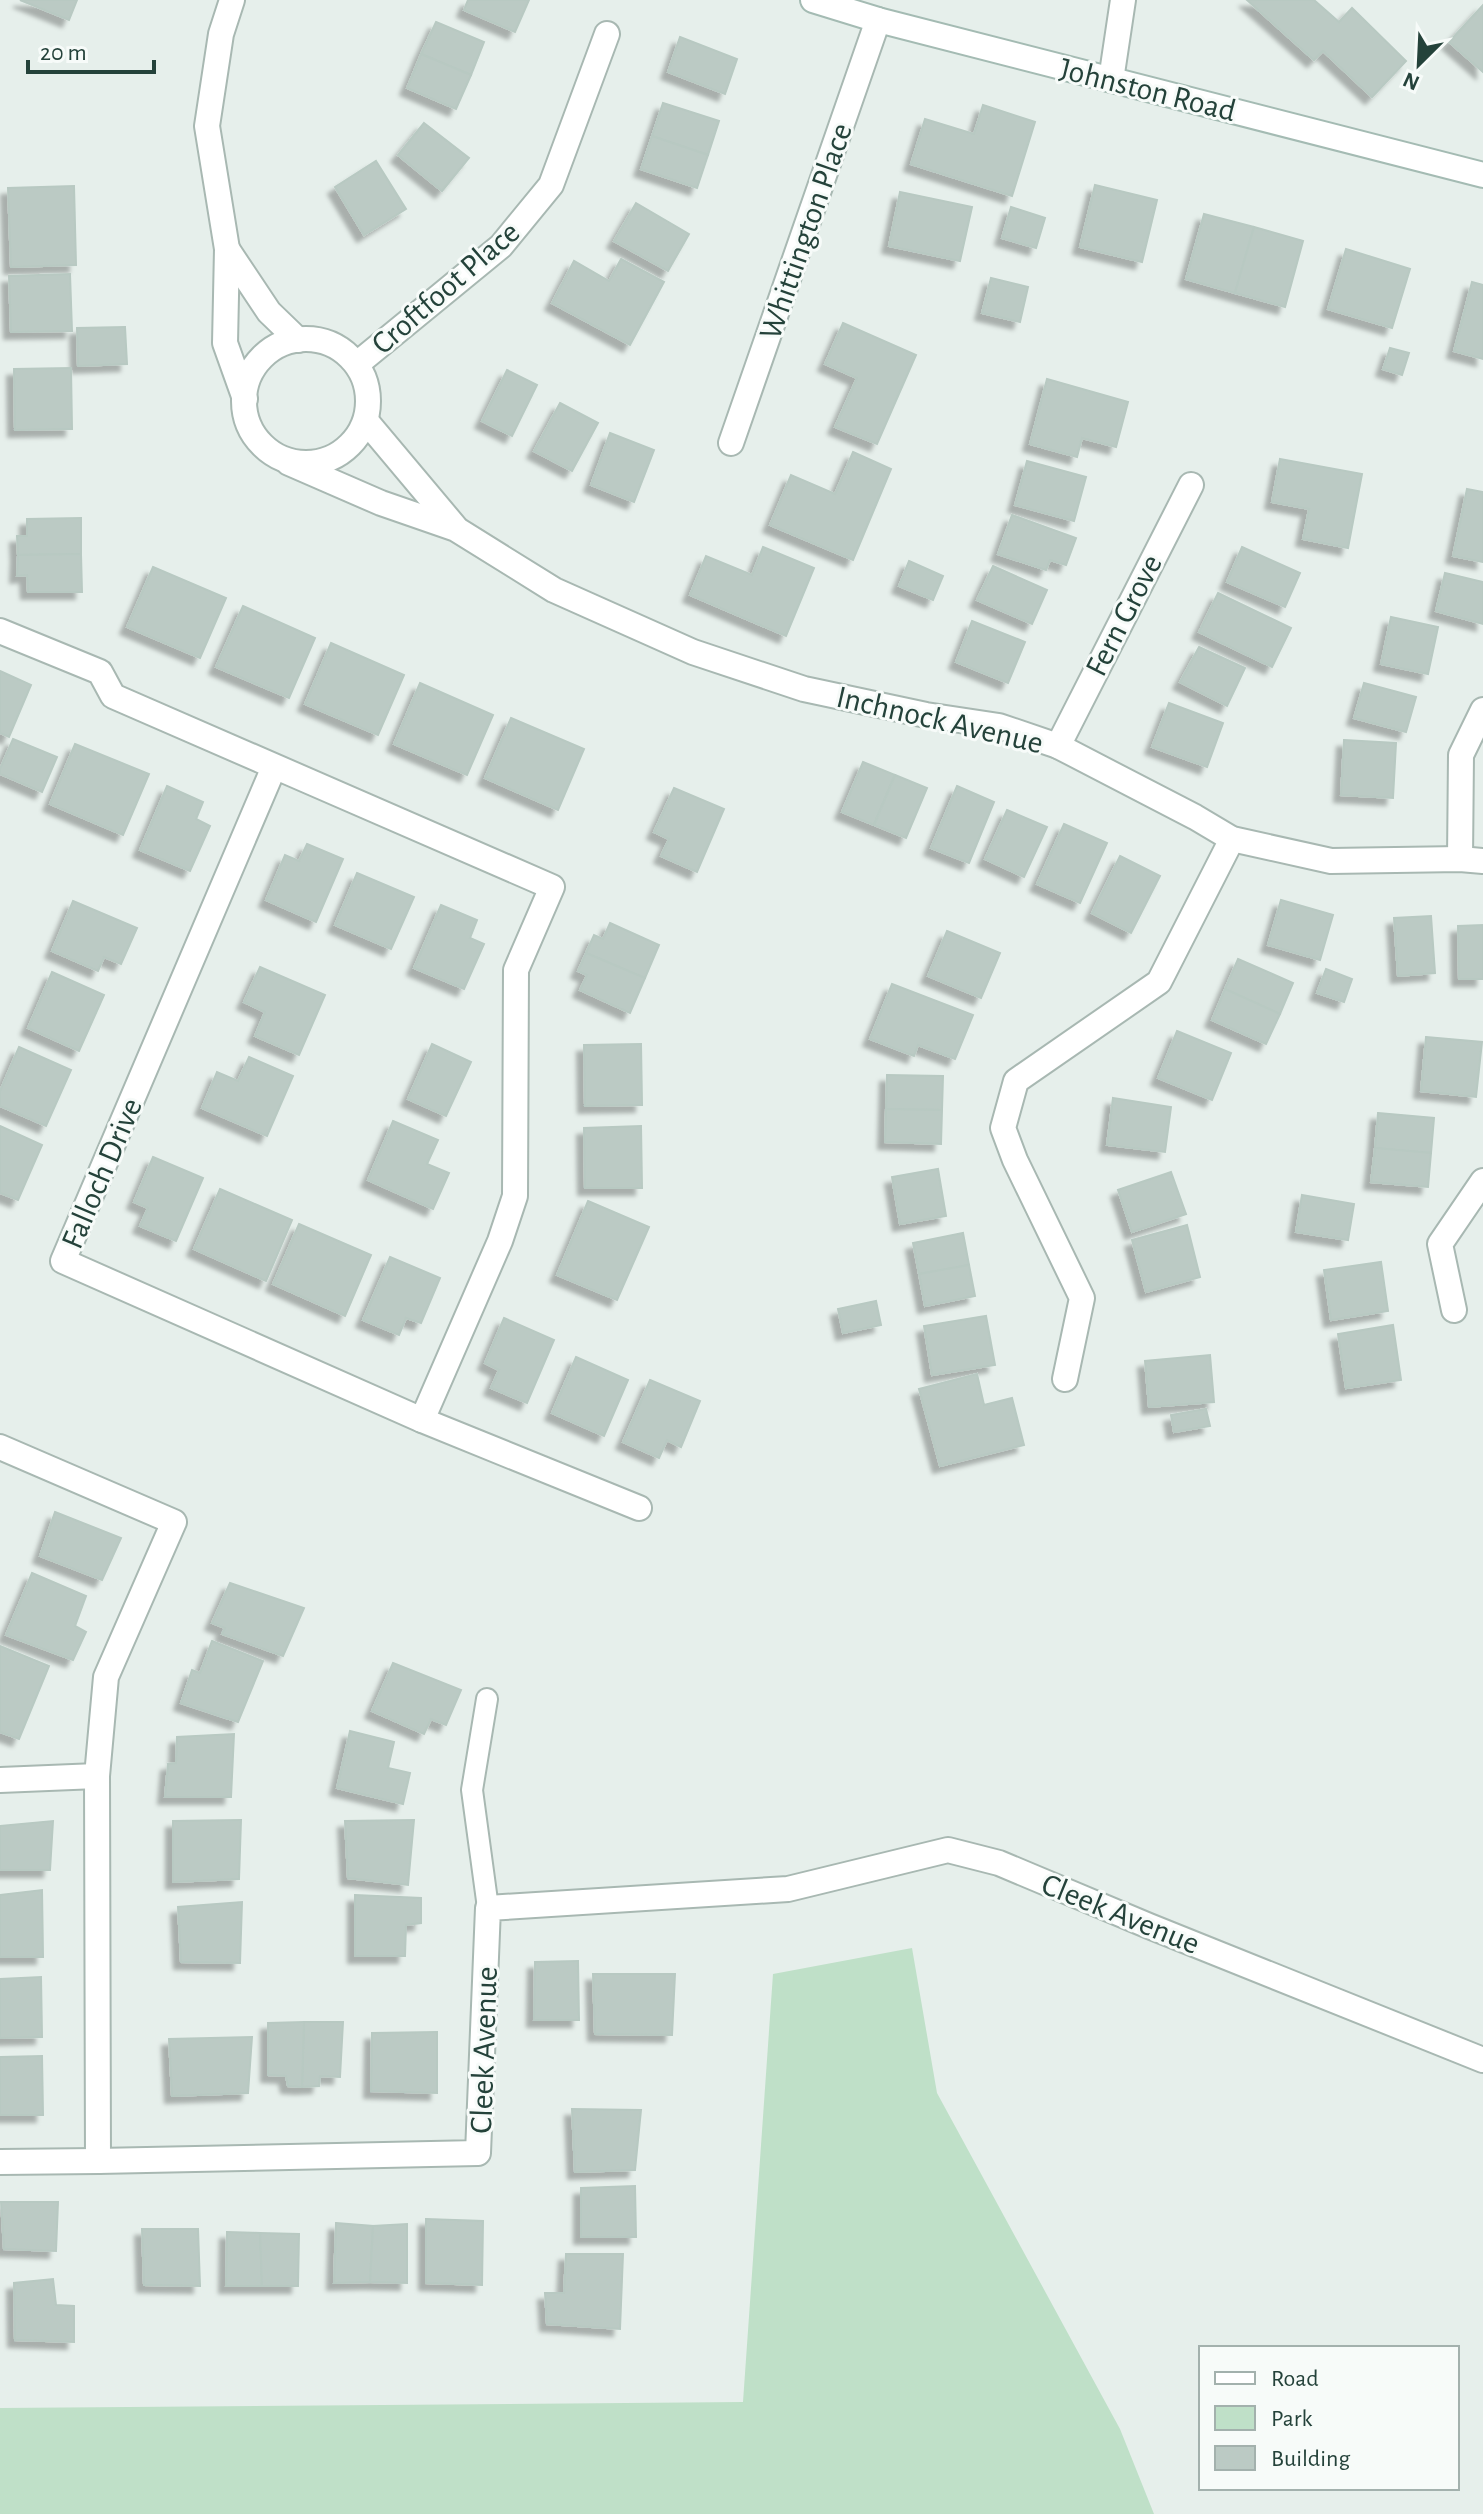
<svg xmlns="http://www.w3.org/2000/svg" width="1483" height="2514" font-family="'Alegreya Sans',sans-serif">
<defs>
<filter id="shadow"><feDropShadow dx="-7" dy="7" stdDeviation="2" flood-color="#0004"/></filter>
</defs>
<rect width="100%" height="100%" fill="#e6efeb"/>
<path fill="#bfe0c8" d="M 912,1948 L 937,2093 L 1120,2429 L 1154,2514 L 0,2514 L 0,2408 L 743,2402 L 773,1974 Z"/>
<g fill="#bbcac4" stroke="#b8c9c2" stroke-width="2" filter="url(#shadow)">
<path d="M 20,0 L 77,0 L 69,20 Z"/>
<path d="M 468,0 L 529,0 L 515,32 L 464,10 Z"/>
<path d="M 1247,0 L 1314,0 L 1339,22 L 1352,8 L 1406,61 L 1372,97 L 1323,51 L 1314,60 Z"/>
<path d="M 1483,5 L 1483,72 L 1449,42 Z"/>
<path d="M 436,22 L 484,42 L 471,75 L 421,54 Z"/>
<path d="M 680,37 L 737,59 L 725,94 L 668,72 Z"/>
<path d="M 421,54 L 471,75 L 456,109 L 407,88 Z"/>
<path d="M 663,103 L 719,121 L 708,155 L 652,136 Z"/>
<path d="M 983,105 L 1035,122 L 1012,196 L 911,164 L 925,119 L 974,134 Z"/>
<path d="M 424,123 L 469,158 L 442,191 L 398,155 Z"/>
<path d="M 652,136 L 708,155 L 697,188 L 641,169 Z"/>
<path d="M 376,161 L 406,209 L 364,235 L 335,187 Z"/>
<path d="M 1095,185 L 1157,200 L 1142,262 L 1080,247 Z"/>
<path d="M 74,186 L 76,265 L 11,267 L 8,188 Z"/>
<path d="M 900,192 L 972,207 L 960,261 L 889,246 Z"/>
<path d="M 636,203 L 689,234 L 668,271 L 614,241 Z"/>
<path d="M 1011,207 L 1045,218 L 1036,248 L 1002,238 Z"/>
<path d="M 1204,214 L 1254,227 L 1235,293 L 1186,279 Z"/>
<path d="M 1254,227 L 1303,241 L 1285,307 L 1235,293 Z"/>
<path d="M 1346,249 L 1410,269 L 1392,328 L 1328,309 Z"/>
<path d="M 621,259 L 664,282 L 630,345 L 552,303 L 574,261 L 609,281 Z"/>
<path d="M 70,274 L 72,331 L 11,332 L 9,276 Z"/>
<path d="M 991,278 L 1028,287 L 1020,322 L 982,313 Z"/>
<path d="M 1472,282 L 1483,285 L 1483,359 L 1454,351 Z"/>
<path d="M 843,323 L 916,355 L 877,444 L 835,427 L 857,378 L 825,364 Z"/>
<path d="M 125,327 L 127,364 L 78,366 L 77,328 Z"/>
<path d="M 1390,348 L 1409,353 L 1402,375 L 1383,369 Z"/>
<path d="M 71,368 L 72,429 L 15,430 L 14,369 Z"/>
<path d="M 507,370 L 537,385 L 512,436 L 482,421 Z"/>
<path d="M 1047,379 L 1128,402 L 1116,447 L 1082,438 L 1077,457 L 1030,444 Z"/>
<path d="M 560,403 L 598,423 L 572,471 L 534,451 Z"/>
<path d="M 610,433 L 654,450 L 634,502 L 591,485 Z"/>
<path d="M 853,452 L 891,469 L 853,560 L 770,525 L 791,475 L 835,494 Z"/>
<path d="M 1280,459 L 1362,474 L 1348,548 L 1303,539 L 1309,509 L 1272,502 Z"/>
<path d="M 1027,461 L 1086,477 L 1074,521 L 1015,505 Z"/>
<path d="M 1467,489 L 1483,492 L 1483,562 L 1453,556 Z"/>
<path d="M 1012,515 L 1076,538 L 1066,565 L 1050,560 L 1046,570 L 998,554 Z"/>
<path d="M 81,518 L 81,554 L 18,555 L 17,536 L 27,536 L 27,519 Z"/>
<path d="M 763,547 L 814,568 L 786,636 L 690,595 L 706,556 L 752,575 Z"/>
<path d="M 1242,547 L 1300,573 L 1285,607 L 1227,582 Z"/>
<path d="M 81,554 L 82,592 L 28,592 L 27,575 L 17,576 L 18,555 Z"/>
<path d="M 909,561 L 943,576 L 933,600 L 899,586 Z"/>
<path d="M 993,566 L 1047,590 L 1032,624 L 977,600 Z"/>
<path d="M 153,567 L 226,598 L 200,658 L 127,627 Z"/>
<path d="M 1445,573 L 1483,582 L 1483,624 L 1436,611 Z"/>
<path d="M 1218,593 L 1291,628 L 1272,667 L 1199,632 Z"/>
<path d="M 243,606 L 315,638 L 289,698 L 216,667 Z"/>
<path d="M 1391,617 L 1438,627 L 1428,674 L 1381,664 Z"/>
<path d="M 972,621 L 1025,642 L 1008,683 L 956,662 Z"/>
<path d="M 331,643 L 404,675 L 378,735 L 305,704 Z"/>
<path d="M 1199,647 L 1245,668 L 1227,706 L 1180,682 Z"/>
<path d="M 0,671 L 31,685 L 9,737 L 0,733 Z"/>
<path d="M 420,683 L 493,715 L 467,775 L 394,744 Z"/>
<path d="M 1364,683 L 1416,697 L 1406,732 L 1354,718 Z"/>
<path d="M 1169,703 L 1223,723 L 1207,767 L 1152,747 Z"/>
<path d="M 511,718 L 584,749 L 558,810 L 485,778 Z"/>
<path d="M 13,739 L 57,757 L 42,792 L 0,774 L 0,769 Z"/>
<path d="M 1344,740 L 1396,743 L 1393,798 L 1341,795 Z"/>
<path d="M 75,744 L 149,774 L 123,835 L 50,804 Z"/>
<path d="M 863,762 L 895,775 L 874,825 L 842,812 Z"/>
<path d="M 895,775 L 927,788 L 906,838 L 874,825 Z"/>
<path d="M 167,786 L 203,802 L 196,819 L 210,826 L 190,871 L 140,850 Z"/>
<path d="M 957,786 L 994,802 L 969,863 L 931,848 Z"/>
<path d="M 674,788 L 724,809 L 697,872 L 661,856 L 669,839 L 654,832 Z"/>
<path d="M 1007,810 L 1047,827 L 1024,877 L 985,859 Z"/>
<path d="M 1064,824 L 1107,843 L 1080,903 L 1037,884 Z"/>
<path d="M 307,844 L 343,859 L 316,922 L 266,900 L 285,855 L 299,861 Z"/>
<path d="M 1120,856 L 1160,876 L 1131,933 L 1092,913 Z"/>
<path d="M 357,873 L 414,897 L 391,949 L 335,925 Z"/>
<path d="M 1281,900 L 1333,915 L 1320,960 L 1268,945 Z"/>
<path d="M 73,901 L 137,928 L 121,964 L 104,957 L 98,971 L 52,951 Z"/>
<path d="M 441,905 L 477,920 L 470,938 L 484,944 L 464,989 L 414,968 Z"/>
<path d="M 1431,916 L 1435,973 L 1398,976 L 1394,918 Z"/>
<path d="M 610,923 L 659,945 L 645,978 L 586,953 L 594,935 L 603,939 Z"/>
<path d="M 1483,925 L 1483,979 L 1459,979 L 1458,926 Z"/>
<path d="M 947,931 L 1000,953 L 981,998 L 928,976 Z"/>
<path d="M 586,953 L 645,978 L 630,1013 L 580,990 L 587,975 L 578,971 Z"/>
<path d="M 1238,959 L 1293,983 L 1280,1014 L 1225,989 Z"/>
<path d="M 260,967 L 325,995 L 299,1055 L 255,1036 L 265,1012 L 244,1002 Z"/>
<path d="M 1326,969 L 1352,979 L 1344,1002 L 1317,993 Z"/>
<path d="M 52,972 L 104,995 L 79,1051 L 28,1028 Z"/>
<path d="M 892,984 L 973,1015 L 955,1059 L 918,1045 L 914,1056 L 870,1039 Z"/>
<path d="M 1225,989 L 1280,1014 L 1266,1044 L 1212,1020 Z"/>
<path d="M 1177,1031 L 1231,1053 L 1212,1100 L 1158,1078 Z"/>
<path d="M 1426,1037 L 1482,1042 L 1476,1097 L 1421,1091 Z"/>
<path d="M 432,1044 L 471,1062 L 446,1116 L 408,1099 Z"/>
<path d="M 641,1044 L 642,1105 L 585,1106 L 584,1045 Z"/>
<path d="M 19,1047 L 71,1070 L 46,1126 L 0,1106 L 0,1091 Z"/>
<path d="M 249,1057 L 293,1076 L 267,1136 L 202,1108 L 217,1072 L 238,1081 Z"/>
<path d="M 887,1075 L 943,1076 L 942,1110 L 886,1109 Z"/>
<path d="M 1113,1098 L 1171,1107 L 1165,1152 L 1107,1145 Z"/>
<path d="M 886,1109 L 942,1110 L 941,1144 L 885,1142 Z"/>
<path d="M 1378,1113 L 1434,1118 L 1431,1153 L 1375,1148 Z"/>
<path d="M 393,1121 L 438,1140 L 427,1164 L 449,1173 L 433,1209 L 368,1180 Z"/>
<path d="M 0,1126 L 42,1145 L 18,1200 L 0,1193 Z"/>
<path d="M 641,1126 L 642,1188 L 585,1188 L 584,1128 Z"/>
<path d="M 1375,1148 L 1431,1153 L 1428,1187 L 1371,1182 Z"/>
<path d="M 153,1157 L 203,1178 L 176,1241 L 140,1226 L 148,1208 L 134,1202 Z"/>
<path d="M 938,1169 L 946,1216 L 900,1224 L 892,1177 Z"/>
<path d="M 1171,1172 L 1186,1214 L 1132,1232 L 1118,1190 Z"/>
<path d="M 220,1189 L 292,1220 L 266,1281 L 194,1249 Z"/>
<path d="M 1302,1195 L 1354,1204 L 1348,1240 L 1296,1232 Z"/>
<path d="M 588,1201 L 649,1227 L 617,1300 L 557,1275 Z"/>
<path d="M 299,1224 L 371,1255 L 345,1316 L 273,1284 Z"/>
<path d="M 1187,1225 L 1200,1277 L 1146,1292 L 1132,1240 Z"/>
<path d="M 963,1233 L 969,1265 L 919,1274 L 913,1243 Z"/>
<path d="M 390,1257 L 440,1278 L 421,1323 L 406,1318 L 399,1335 L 363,1320 Z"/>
<path d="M 1381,1262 L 1388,1311 L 1331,1320 L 1324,1270 Z"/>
<path d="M 969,1265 L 975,1296 L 925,1306 L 919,1274 Z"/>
<path d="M 876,1301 L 881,1325 L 843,1333 L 838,1309 Z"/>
<path d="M 986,1316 L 995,1365 L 932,1375 L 924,1326 Z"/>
<path d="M 504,1318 L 554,1340 L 527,1403 L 491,1388 L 499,1370 L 485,1363 Z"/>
<path d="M 1393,1325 L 1401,1380 L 1346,1388 L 1338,1334 Z"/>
<path d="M 1210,1355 L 1214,1402 L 1149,1407 L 1145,1361 Z"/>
<path d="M 576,1357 L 628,1380 L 604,1436 L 552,1413 Z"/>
<path d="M 977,1374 L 984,1405 L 1012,1398 L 1024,1445 L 940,1466 L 919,1389 Z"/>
<path d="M 650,1380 L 700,1401 L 681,1447 L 667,1440 L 659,1458 L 623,1442 Z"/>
<path d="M 1206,1409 L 1210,1426 L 1174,1432 L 1171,1415 Z"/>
<path d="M 55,1512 L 121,1538 L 102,1580 L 40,1556 Z"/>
<path d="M 32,1573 L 86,1596 L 75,1626 L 86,1632 L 73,1660 L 6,1635 Z"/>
<path d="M 230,1583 L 304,1608 L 283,1656 L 222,1634 L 225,1628 L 212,1623 Z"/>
<path d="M 212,1641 L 263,1661 L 238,1722 L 181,1703 L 192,1670 L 200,1673 Z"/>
<path d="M 0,1646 L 49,1666 L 19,1739 L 0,1732 Z"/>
<path d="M 393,1663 L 461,1690 L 446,1725 L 431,1719 L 424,1734 L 372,1711 Z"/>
<path d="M 350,1731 L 394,1742 L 388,1768 L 410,1773 L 403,1804 L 337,1788 Z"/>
<path d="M 234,1734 L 231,1797 L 165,1797 L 168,1764 L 176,1763 L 177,1737 Z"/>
<path d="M 241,1820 L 239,1879 L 173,1882 L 173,1821 Z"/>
<path d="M 414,1820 L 408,1885 L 348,1878 L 345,1821 Z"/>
<path d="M 53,1821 L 50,1870 L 0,1870 L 0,1826 Z"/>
<path d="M 42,1890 L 43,1957 L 0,1957 L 0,1895 Z"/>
<path d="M 355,1895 L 421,1898 L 421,1923 L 406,1925 L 405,1956 L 355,1956 Z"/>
<path d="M 242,1902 L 240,1963 L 181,1962 L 178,1907 Z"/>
<path d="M 578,1961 L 579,2020 L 534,2020 L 535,1962 Z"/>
<path d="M 593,1974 L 675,1974 L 672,2035 L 595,2034 Z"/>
<path d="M 41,1977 L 42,2037 L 0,2038 L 0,1979 Z"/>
<path d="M 304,2022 L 343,2022 L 340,2077 L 320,2076 L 319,2086 L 302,2087 Z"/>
<path d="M 304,2022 L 302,2087 L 288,2086 L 286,2076 L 268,2075 L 268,2023 Z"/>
<path d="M 437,2032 L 437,2093 L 371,2091 L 372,2033 Z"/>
<path d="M 252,2037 L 248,2093 L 172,2096 L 169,2039 Z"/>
<path d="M 42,2056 L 43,2115 L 0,2115 L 0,2057 Z"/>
<path d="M 572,2109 L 641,2110 L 635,2170 L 575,2172 Z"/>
<path d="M 635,2186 L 636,2237 L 581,2237 L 581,2188 Z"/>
<path d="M 1,2202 L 58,2202 L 56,2251 L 4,2249 Z"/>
<path d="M 426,2219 L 483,2221 L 482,2285 L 426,2283 Z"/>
<path d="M 336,2223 L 373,2226 L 370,2282 L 334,2283 Z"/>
<path d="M 407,2224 L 407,2283 L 370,2282 L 373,2226 Z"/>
<path d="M 142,2229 L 198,2229 L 200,2286 L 144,2285 Z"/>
<path d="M 227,2232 L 260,2233 L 262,2286 L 226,2286 Z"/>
<path d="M 260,2233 L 299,2234 L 298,2286 L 262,2286 Z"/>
<path d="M 566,2254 L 623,2254 L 620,2329 L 547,2324 L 545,2293 L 564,2293 Z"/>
<path d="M 53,2279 L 56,2305 L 74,2306 L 74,2342 L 15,2340 L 14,2283 Z"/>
</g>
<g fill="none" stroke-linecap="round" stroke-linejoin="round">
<defs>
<path id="service" d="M 487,1699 L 472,1790 L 488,1908"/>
<g id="minor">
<path d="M 232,0 L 221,34 L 207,126 L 227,249 L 225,343 L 245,399"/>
<path d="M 1111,80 L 1123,0"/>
<path d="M 227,249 L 269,312 L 298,340"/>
<circle cx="306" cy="401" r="62"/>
<path d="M 357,364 L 501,246 L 551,185 L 607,34"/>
<path d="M 366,421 L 455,527"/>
<path d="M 731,443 L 878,20"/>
<path d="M 289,463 L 381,503 L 456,529 L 554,590 L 693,652 L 804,689 L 926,715 L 999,726 L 1058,746 L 1195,817 L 1232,839 L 1331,861 L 1460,859 L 1483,861"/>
<path d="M 0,631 L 100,672 L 113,696 L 552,887 L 516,970 L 515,1196 L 500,1241 L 422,1420"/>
<path d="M 1058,746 L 1191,485"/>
<path d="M 274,767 L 63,1261 L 422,1420 L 639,1508"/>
<path d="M 1460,859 L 1461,755 L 1483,710"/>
<path d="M 1454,1310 L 1440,1244 L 1483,1181"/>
<path d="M 1065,1379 L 1082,1298 L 1015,1160 L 1003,1128 L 1016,1081 L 1159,982 L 1232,839"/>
<path d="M 0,1447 L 174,1522 L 106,1677 L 97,1776 L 98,2161 L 478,2153 L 488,1908 L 788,1889 L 948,1850 L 999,1863 L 1149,1926 L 1483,2060"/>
<path d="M 0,1780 L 97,1776"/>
<path d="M 0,2162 L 98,2161"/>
</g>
<path id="secondary" d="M 813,0 L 878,20 L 1483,175"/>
</defs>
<use href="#service" stroke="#a8b8b2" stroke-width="24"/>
<use href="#minor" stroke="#a8b8b2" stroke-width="28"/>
<use href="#secondary" stroke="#a4bbb3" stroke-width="28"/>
<use href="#service" stroke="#fff" stroke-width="20"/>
<use href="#minor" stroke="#fff" stroke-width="24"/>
<use href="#secondary" stroke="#fff" stroke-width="24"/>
</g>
<g text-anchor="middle" stroke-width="6" stroke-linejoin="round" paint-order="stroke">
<g font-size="32" fill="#24423a" stroke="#f7fbf9">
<text transform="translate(1148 89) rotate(14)" y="11">Johnston Road</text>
<text transform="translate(805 231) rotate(-71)" y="11">Whittington Place</text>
<text transform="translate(445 287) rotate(-41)" y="11">Croftfoot Place</text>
<text transform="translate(1123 615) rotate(-63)" y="11">Fern Grove</text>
<text transform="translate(940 719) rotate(13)" y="11">Inchnock Avenue</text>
<text transform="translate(101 1173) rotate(-67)" y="11">Falloch Drive</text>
<text transform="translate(1121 1913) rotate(22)" y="11">Cleek Avenue</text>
<text transform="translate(483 2050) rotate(-88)" y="11">Cleek Avenue</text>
</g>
</g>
<rect x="1199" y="2346" width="260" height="144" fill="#f7fbf9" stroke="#a3b1ad" stroke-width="2"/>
<rect x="1215" y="2372" width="40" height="12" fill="#ffffff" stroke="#a3b1ad" stroke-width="2"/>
<text x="1271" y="2386" font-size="24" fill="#24423a">Road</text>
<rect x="1215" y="2406" width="40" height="24" fill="#bfe0c8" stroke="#a3b1ad" stroke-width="2"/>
<text x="1271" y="2426" font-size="24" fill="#24423a">Park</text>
<rect x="1215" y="2446" width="40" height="24" fill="#bbcac4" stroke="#a3b1ad" stroke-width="2"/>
<text x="1271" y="2466" font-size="24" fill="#24423a">Building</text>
<g transform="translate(1419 64) rotate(204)" stroke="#f7fbf9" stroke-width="6" paint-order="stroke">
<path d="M0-6L14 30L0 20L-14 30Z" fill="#24423a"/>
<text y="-12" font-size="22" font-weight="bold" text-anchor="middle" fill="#24423a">N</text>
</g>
<path d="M28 60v12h126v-12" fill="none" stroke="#24423a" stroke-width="4"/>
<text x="40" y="60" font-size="24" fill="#24423a" stroke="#f7fbf9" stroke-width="6" paint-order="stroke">20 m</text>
</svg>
